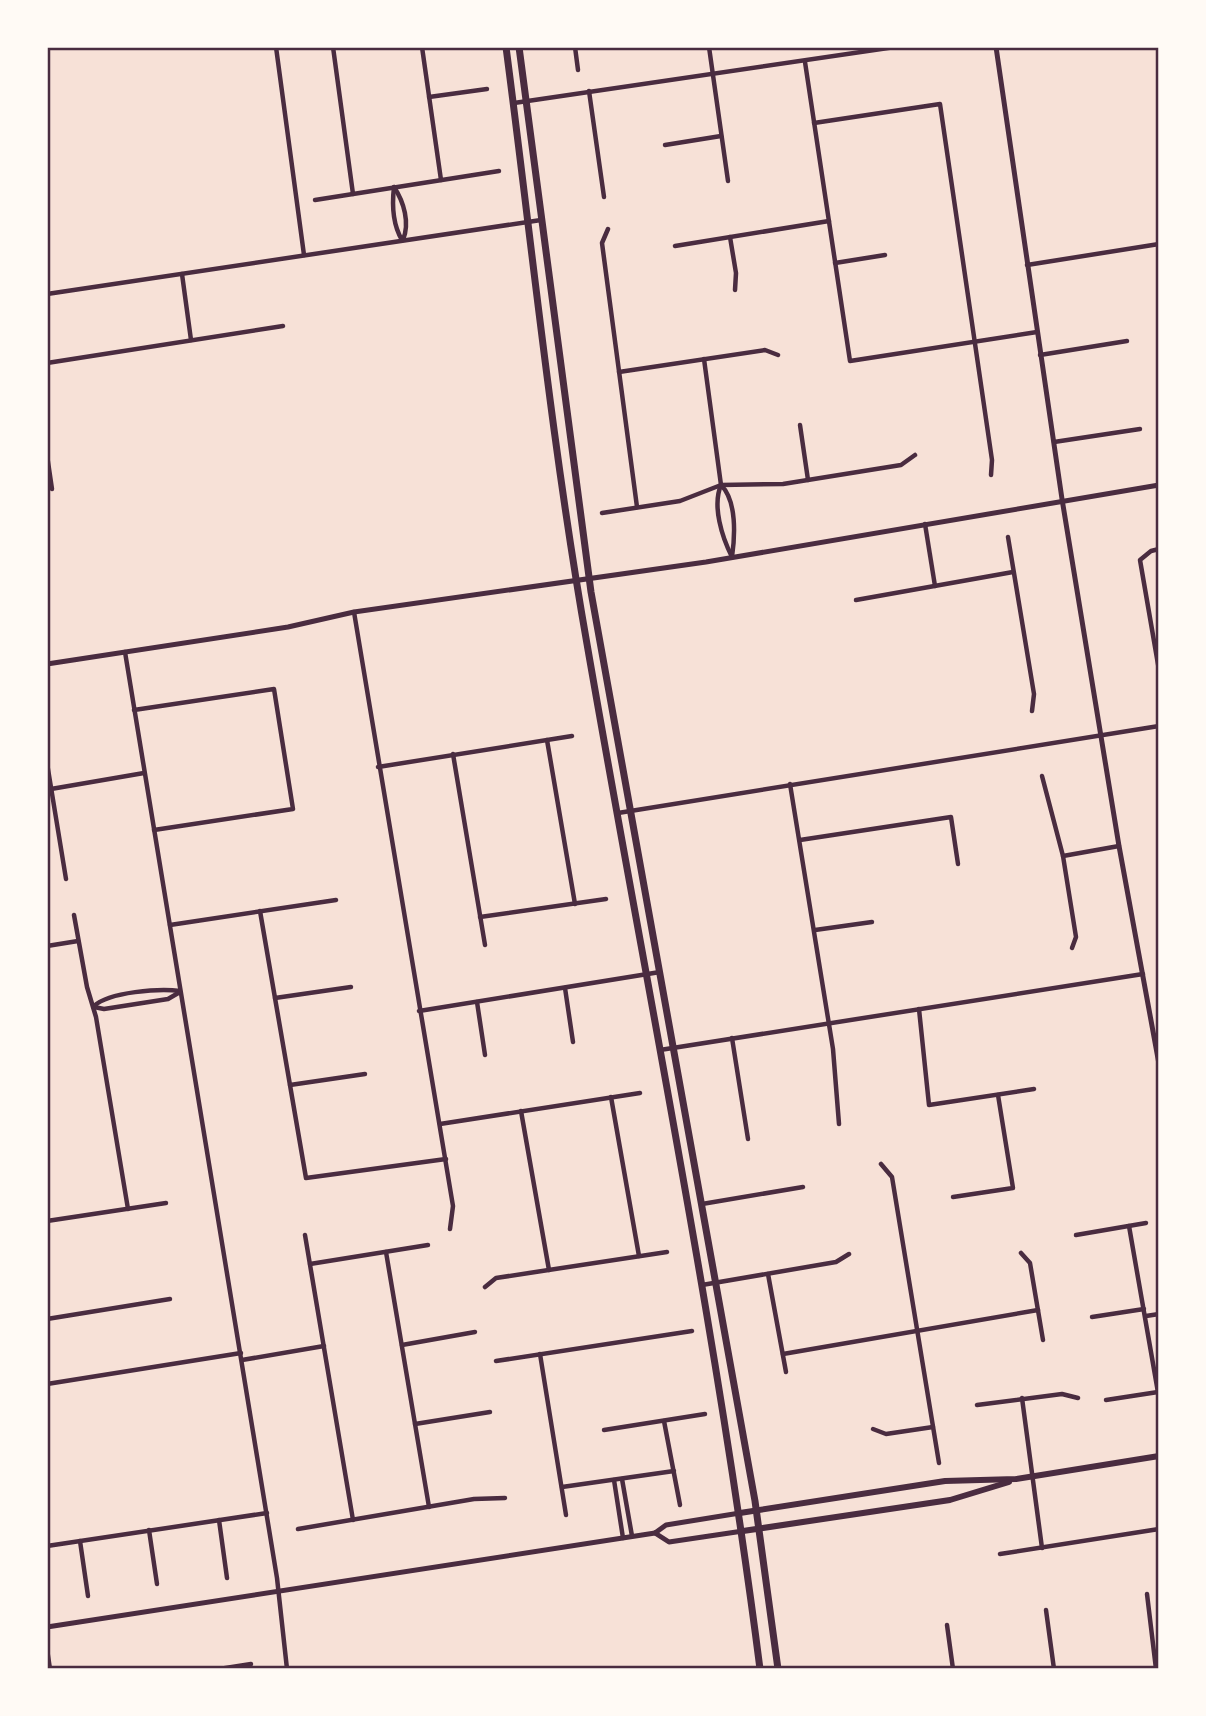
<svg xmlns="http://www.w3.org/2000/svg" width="1206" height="1716" font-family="Jost,sans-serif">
<rect width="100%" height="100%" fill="#f7e1d7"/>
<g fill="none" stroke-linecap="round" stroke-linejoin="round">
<g stroke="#4a2c40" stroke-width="4.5">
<path d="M 276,47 L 304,255"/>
<path d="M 333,47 L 353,194"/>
<path d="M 422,47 L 441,180"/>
<path d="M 575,47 L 578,70"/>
<path d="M 709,47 L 728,181"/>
<path d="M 805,62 L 850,361 L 1037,332"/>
<path d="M 589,91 L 604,197"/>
<path d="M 429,97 L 487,89"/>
<path d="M 514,103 L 895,47"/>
<path d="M 814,123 L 940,104 L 992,460 L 991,475"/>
<path d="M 665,145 L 721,136"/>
<path d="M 394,187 C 404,202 410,223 403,240"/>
<path d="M 394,187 C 392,204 393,225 402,240"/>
<path d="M 315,200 L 499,171"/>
<path d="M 608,229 L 602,243 L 637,507"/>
<path d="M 730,237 L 736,273 L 735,290"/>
<path d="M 675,246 L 829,221"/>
<path d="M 835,263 L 885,255"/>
<path d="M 1027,265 L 1159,244"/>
<path d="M 182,274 L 191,340"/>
<path d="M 47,294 L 541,220"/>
<path d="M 1040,355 L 1127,341"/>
<path d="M 704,359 L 721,485 C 712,506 722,537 732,557"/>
<path d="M 47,363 L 283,326"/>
<path d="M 619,372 L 765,350 L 778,355"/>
<path d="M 800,425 L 808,480"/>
<path d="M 1054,442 L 1140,429"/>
<path d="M 47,455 L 52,489"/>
<path d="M 721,485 C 737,501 735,536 732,557"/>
<path d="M 602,513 L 680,501 L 721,485 L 783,484 L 901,465 L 915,455"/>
<path d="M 925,524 L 935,586"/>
<path d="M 1008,537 L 1034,694 L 1032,711"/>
<path d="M 1159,549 L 1151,551 L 1140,560 L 1159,670"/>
<path d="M 856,600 L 1013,572"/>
<path d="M 354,612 L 453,1206 L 450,1229"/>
<path d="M 125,652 L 277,1578 L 287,1669"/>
<path d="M 134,710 L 274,689 L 293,809 L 154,830"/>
<path d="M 547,740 L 575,904"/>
<path d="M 453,754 L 485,945"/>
<path d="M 47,763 L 66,879"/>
<path d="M 378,767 L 572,736"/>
<path d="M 1042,776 L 1063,856 L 1076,937 L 1072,948"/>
<path d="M 790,784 L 833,1049 L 839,1124"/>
<path d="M 51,789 L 144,773"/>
<path d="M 618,813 L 1159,726"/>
<path d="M 800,840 L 951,817 L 958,864"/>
<path d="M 1063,856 L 1119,846"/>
<path d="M 260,911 L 306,1178 L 446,1159"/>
<path d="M 74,915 L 87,987 L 96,1017 L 128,1209"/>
<path d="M 480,917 L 606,899"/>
<path d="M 170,925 L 336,900"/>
<path d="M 815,930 L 872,922"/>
<path d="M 47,946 L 78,941"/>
<path d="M 565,988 L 573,1042"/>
<path d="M 275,998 L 351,987"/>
<path d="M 477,1002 L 485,1055"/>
<path d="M 94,1006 C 109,992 160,988 180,991"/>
<path d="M 94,1007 L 104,1009 L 168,999 L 180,992"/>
<path d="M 919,1009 L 929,1105 L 1034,1089"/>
<path d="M 419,1011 L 660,972"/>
<path d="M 732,1038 L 748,1139"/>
<path d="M 660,1050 L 1143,974"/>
<path d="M 290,1085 L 365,1074"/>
<path d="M 611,1097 L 639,1256"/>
<path d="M 521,1111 L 549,1270"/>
<path d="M 440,1124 L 640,1093"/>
<path d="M 881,1164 L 892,1177 L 939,1463"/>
<path d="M 953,1197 L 1013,1188 L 998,1095"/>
<path d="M 702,1204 L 803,1187"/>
<path d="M 47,1221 L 166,1203"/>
<path d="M 1129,1226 L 1159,1398"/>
<path d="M 305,1235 L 353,1520"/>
<path d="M 1076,1235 L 1146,1223"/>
<path d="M 386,1252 L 429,1507"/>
<path d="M 1021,1253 L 1030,1263 L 1043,1340"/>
<path d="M 310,1264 L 428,1245"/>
<path d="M 768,1274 L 786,1372"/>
<path d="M 702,1285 L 836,1262 L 849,1254"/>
<path d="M 485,1287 L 496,1278 L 667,1252"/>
<path d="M 1146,1316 L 1159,1314"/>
<path d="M 1092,1317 L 1144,1309"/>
<path d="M 47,1319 L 170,1299"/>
<path d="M 402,1345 L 475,1332"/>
<path d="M 540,1354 L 566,1515"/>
<path d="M 783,1354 L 1038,1310"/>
<path d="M 242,1360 L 324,1346"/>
<path d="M 496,1361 L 692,1331"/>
<path d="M 47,1384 L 241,1353"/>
<path d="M 1022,1398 L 1042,1548"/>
<path d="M 1106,1400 L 1158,1392"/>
<path d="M 977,1405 L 1062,1394 L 1078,1398"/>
<path d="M 664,1421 L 680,1505"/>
<path d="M 415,1424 L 490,1412"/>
<path d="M 873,1429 L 886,1434 L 933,1427"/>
<path d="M 604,1430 L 705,1414"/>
<path d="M 622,1479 L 632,1536"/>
<path d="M 614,1480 L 623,1538"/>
<path d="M 562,1487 L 674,1471"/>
<path d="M 219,1520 L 227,1578"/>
<path d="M 298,1529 L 474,1499 L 505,1498"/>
<path d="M 149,1530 L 157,1584"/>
<path d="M 80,1541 L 88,1596"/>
<path d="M 47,1546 L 267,1513"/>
<path d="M 1000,1554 L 1159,1529"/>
<path d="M 1147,1594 L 1156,1669"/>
<path d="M 1046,1610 L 1054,1669"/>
<path d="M 947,1625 L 953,1669"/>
<path d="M 47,1649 L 50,1669"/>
<path d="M 219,1669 L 251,1664"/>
</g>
<g stroke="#4a2c40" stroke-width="5">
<path d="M 996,47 L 1062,499 L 1119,846 L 1159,1064"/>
<path d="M 47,664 L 288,627 L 354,612 L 706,562 L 1159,485"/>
<path d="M 655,1533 L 669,1542 L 743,1531"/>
<path d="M 47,1627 L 655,1533 L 666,1525 L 740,1513"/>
</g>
<g stroke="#4a2c40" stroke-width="6">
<path d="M 740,1513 L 945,1481 L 1016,1479 L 1159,1456"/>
<path d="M 743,1531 L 950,1500 L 1009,1482"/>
</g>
<g stroke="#4a2c40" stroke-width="7">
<path d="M 506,47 C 532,246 552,446 587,644 C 646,985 716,1325 760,1669"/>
<path d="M 519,47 L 591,592 L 755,1501 L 778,1669"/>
</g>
</g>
<rect width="1206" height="1716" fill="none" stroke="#fffaf5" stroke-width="98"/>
<rect x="49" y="49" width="1108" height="1618" fill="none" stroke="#4a2c40" stroke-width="2.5"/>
</svg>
